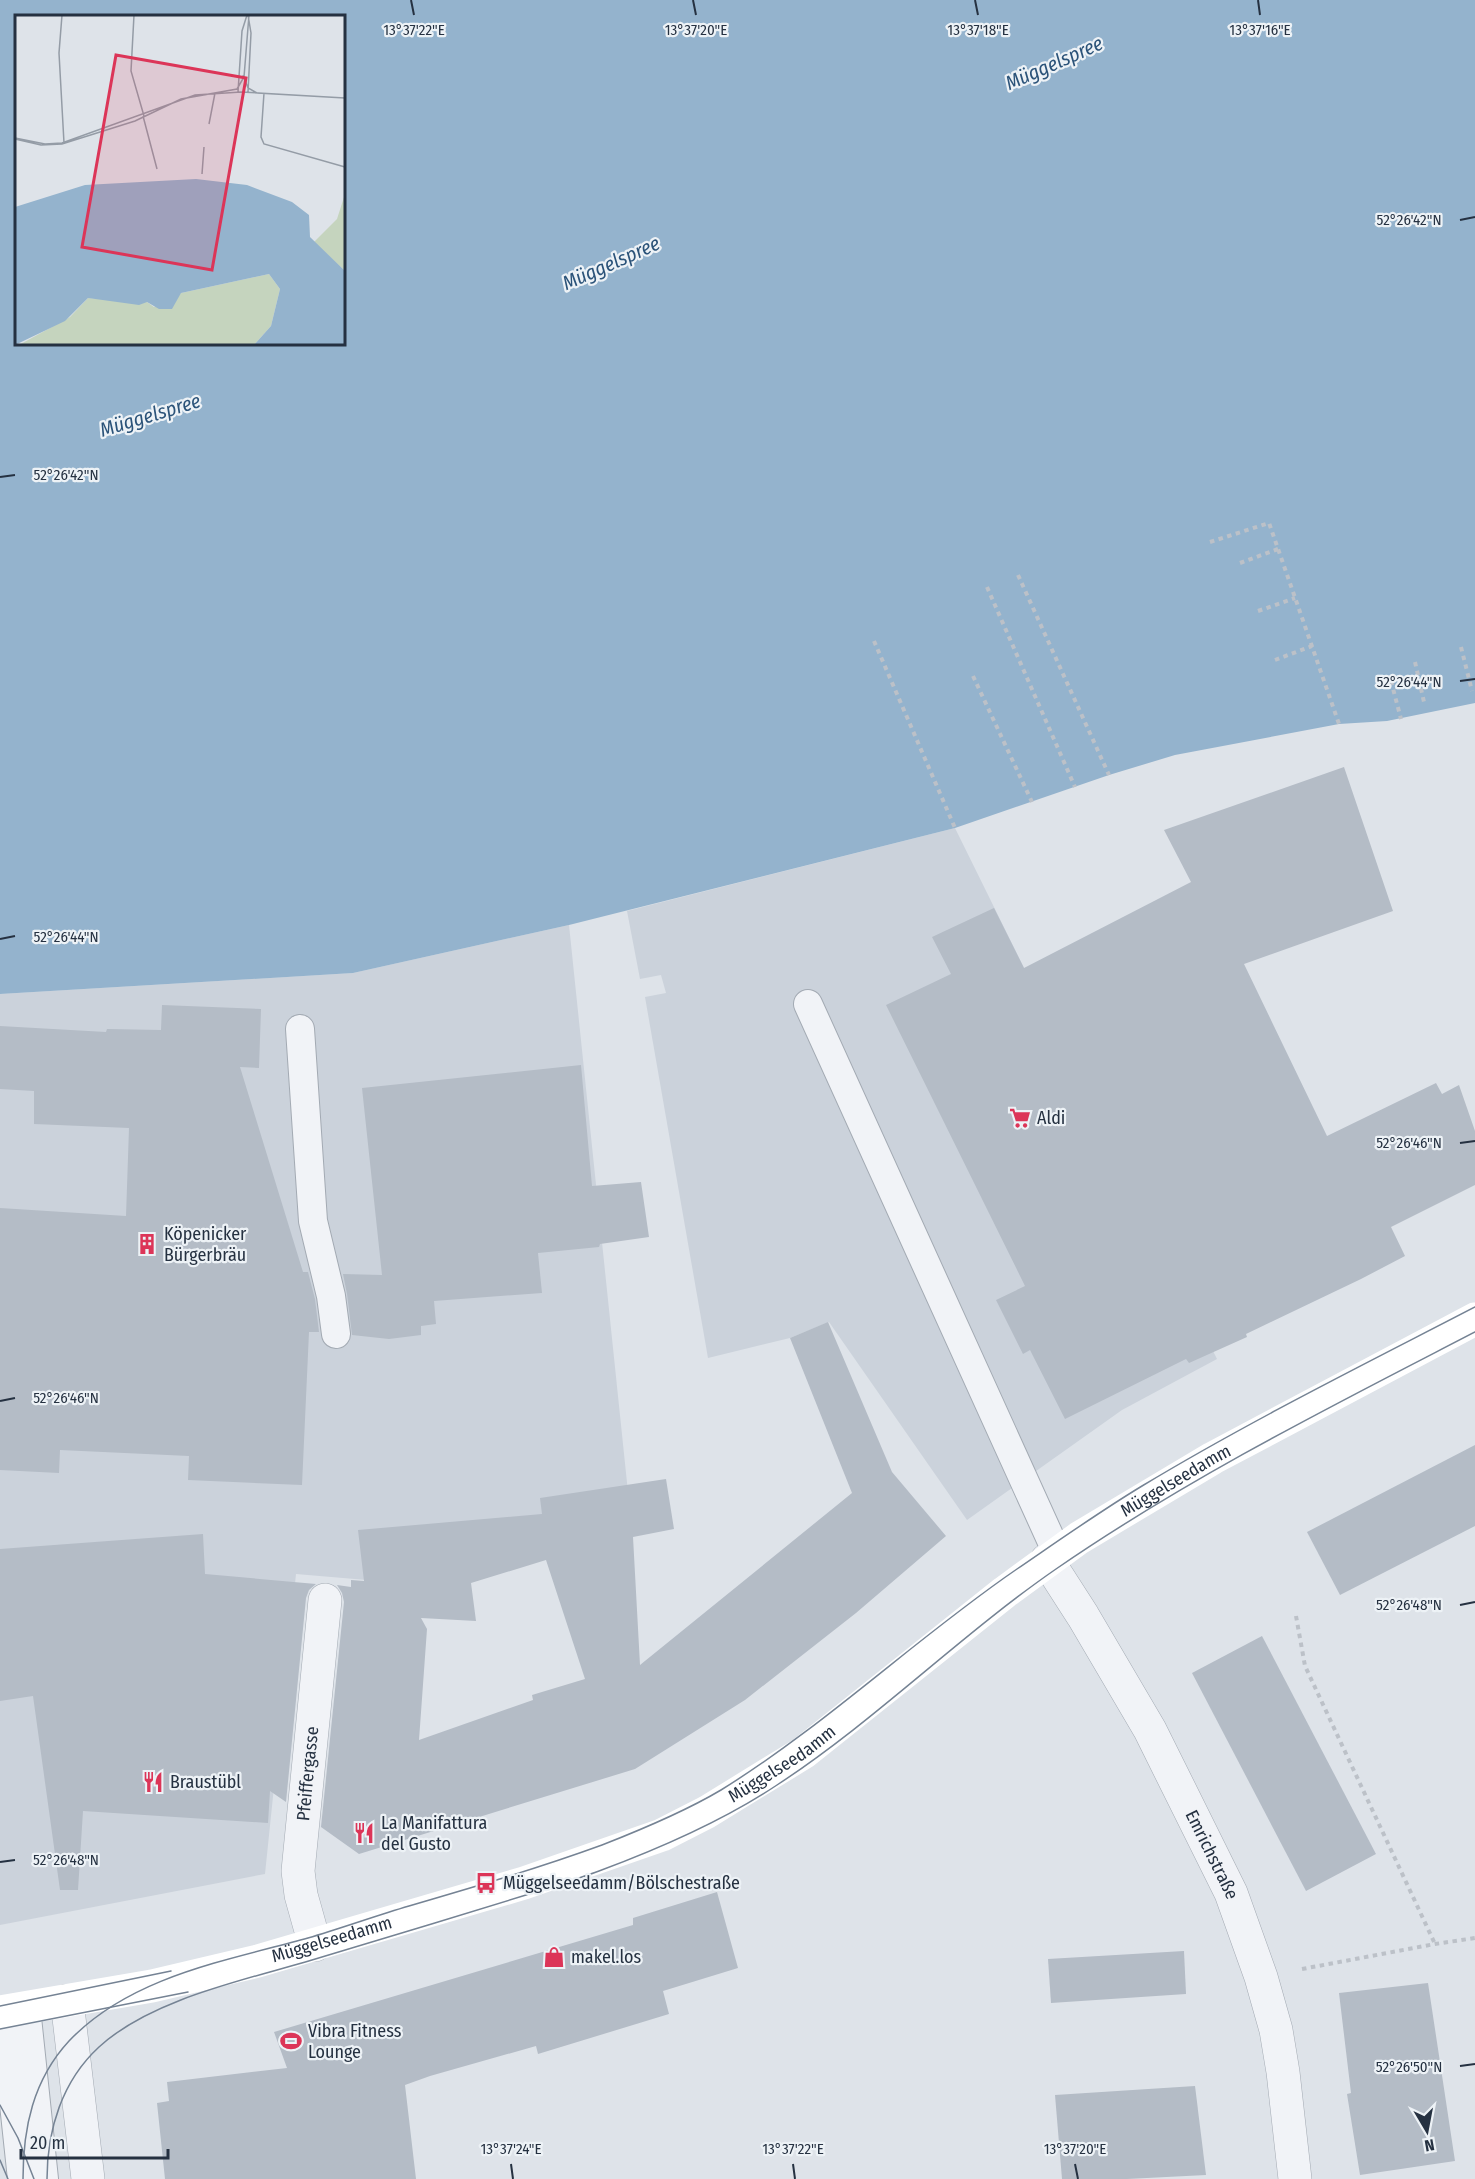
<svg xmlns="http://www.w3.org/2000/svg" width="1475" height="2179" font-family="'Fira Sans Condensed',sans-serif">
<rect width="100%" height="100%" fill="#dee3e9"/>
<g fill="#cbd2db">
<path d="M 955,828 L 1217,1359 L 1122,1410 L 967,1520 L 829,1322 L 790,1338 L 708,1358 L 645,997 L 666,993 L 661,975 L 640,979 L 627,911 Z"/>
<path d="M 569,925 L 631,1521 L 390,1582 L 296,1574 L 265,1874 L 0,1925 L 0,994 L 353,973 Z"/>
</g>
<path fill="#94b3cd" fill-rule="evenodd" d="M 0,0 L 1475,0 L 1475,703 L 1387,721 L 1339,724 L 1175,755 L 1109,775 L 955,828 L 569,925 L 353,973 L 0,994 ZM 16,16 L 344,16 L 344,344 L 16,344 Z"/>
<g fill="#b4bcc6" fill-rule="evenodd">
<path d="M 1344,767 L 1393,911 L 1244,964 L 1327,1136 L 1436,1083 L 1442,1094 L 1459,1085 L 1475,1131 L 1475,1185 L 1391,1227 L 1405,1256 L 1361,1279 L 1246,1334 L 1247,1337 L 1189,1363 L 1186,1359 L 1065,1419 L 1030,1350 L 1023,1354 L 996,1300 L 1025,1286 L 886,1005 L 951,974 L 932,937 L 994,908 L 1024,968 L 1191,882 L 1164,830 Z"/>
<path d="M 162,1005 L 261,1009 L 259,1068 L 240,1067 L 303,1272 L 308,1272 L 315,1299 L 319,1332 L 309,1332 L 302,1485 L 188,1480 L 189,1456 L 60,1450 L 59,1473 L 0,1470 L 0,1208 L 126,1216 L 129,1128 L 34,1124 L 34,1091 L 0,1089 L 0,1026 L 106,1032 L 107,1029 L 161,1030 Z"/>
<path d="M 581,1065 L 592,1186 L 641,1182 L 649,1237 L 600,1244 L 599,1247 L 538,1253 L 542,1293 L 434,1301 L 436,1324 L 421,1326 L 421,1335 L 389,1339 L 352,1335 L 347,1294 L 343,1274 L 382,1275 L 362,1088 Z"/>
<path d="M 828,1322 L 892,1472 L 946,1536 L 856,1613 L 745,1700 L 635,1769 L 359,1854 L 321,1827 L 344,1602 L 342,1593 L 337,1585 L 351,1587 L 351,1580 L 364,1581 L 358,1530 L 542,1514 L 540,1498 L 666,1479 L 674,1529 L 633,1537 L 640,1665 L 852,1493 L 790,1338 ZM 546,1560 L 585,1679 L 532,1695 L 533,1700 L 419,1740 L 427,1629 L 421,1618 L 476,1621 L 471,1583 Z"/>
<path d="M 1475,1445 L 1475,1526 L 1340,1595 L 1307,1532 Z"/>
<path d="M 203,1534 L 205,1574 L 316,1584 L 309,1590 L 306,1598 L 286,1802 L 270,1791 L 268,1823 L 83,1811 L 78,1890 L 60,1890 L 33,1696 L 0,1701 L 0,1549 Z"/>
<path d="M 1262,1636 L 1376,1854 L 1306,1891 L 1192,1673 Z"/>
<path d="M 717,1892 L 738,1968 L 663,1991 L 669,2014 L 538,2054 L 536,2046 L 430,2076 L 405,2085 L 416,2179 L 165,2179 L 157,2103 L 169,2101 L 167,2082 L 287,2068 L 274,2032 L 633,1925 L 633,1918 Z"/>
<path d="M 1184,1951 L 1186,1994 L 1051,2003 L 1048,1959 Z"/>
<path d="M 1428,1983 L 1455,2161 L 1360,2175 L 1347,2094 L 1351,2093 L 1339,1993 Z"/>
<path d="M 1195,2086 L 1206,2175 L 1127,2179 L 1062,2179 L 1055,2095 Z"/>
</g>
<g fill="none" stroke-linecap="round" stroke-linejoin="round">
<defs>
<g id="service">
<path d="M 808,1004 L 1057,1553"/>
<path d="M 300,1029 L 313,1221 L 331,1296 L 336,1334"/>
<path d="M 26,2008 L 44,2179"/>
<path d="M 4,2011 L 22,2179"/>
</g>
<g id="minor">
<path id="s1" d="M 1047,1560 L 1083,1616 L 1150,1730 L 1231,1893 L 1261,1977 L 1276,2030 L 1283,2072 L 1295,2179"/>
<path id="s2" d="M 315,1945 L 301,1895 L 298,1871 L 325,1600"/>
</g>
<path id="tertiary" d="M 67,2001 L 88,2179"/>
</defs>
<use href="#service" stroke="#a3aab3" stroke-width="30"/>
<use href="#minor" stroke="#a3aab3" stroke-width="34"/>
<use href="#tertiary" stroke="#a3aab3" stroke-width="34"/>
<g stroke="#bcc1c8" stroke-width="4" stroke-dasharray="4.5 4.5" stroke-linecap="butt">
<path d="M 1210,542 L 1269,523 L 1339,724"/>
<path d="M 1240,563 L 1278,549"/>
<path d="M 1018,575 L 1109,775"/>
<path d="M 987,587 L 1075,787"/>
<path d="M 1258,611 L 1295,598"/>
<path d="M 874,641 L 955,828"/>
<path d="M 1461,647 L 1472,691"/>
<path d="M 1275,660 L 1312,646"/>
<path d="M 1415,662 L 1424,702"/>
<path d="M 973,676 L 1032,802"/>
<path d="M 1391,681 L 1401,719"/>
<path d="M 1296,1616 L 1305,1666 L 1435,1944"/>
<path d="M 1302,1969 L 1435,1944 L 1475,1938"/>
</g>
<use href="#service" stroke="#f1f3f7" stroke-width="28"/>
<use href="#minor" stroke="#f1f3f7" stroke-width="33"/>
<use href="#tertiary" stroke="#f1f3f7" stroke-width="33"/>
<path stroke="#fff" stroke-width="33" id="s3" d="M 0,2012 L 152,1986 L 258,1961 L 524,1883 L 662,1835 L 707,1812 L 803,1753 L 1005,1592 L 1079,1538 L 1213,1458 L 1475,1319"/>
<g stroke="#758394" stroke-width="1.5">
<path d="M 0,2006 L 171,1971"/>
<path d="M 0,2029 L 188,1992"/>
<path d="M 0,2105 L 18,2138 L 34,2179"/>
<path d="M 0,2160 L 8,2179"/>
<path d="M 23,2179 C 23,2128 33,2080 69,2041 C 131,1976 226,1961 308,1938 C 342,1928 375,1916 409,1906 C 474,1887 539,1868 602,1845 C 643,1829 684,1812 721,1790 C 826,1725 916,1638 1017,1569 C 1058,1541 1099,1512 1142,1486 C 1250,1421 1363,1365 1475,1307"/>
<path d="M 47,2179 C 47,2130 62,2081 99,2047 C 151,1999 245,1980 312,1960 C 383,1939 455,1917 526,1895 C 550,1887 575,1880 599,1871 C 661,1848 723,1821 777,1785 C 875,1721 959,1636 1056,1569 C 1188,1478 1332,1406 1475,1332"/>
</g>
</g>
<path fill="none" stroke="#253141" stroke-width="2" d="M 411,0 L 414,15M 693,0 L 696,15M 975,0 L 978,15M 1258,0 L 1260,15M 1460,220 L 1475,217M 0,477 L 15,475M 1460,681 L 1475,679M 0,939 L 15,936M 1460,1143 L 1475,1141M 0,1401 L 15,1398M 1460,1605 L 1475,1602M 0,1862 L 15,1860M 1460,2066 L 1475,2064M 511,2164 L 513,2179M 793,2164 L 795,2179M 1075,2164 L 1078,2179"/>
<defs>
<symbol id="supermarket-bare" viewBox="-9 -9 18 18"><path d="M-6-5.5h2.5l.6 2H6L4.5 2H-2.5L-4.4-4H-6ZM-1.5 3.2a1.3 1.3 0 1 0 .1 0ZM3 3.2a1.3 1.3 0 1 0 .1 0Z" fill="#dc3558" stroke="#edf2f6" stroke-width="2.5" paint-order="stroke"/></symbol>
<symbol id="building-bare" viewBox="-9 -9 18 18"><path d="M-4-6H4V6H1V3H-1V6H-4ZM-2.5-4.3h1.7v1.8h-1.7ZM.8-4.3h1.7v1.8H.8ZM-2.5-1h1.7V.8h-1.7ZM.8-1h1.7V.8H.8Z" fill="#dc3558" stroke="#edf2f6" stroke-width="2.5" paint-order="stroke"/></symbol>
<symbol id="restaurant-bare" viewBox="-9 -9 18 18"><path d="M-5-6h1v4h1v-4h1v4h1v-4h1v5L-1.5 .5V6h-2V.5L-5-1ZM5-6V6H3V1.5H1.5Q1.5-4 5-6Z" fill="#dc3558" stroke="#edf2f6" stroke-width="2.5" paint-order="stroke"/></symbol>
<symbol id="bus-bare" viewBox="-9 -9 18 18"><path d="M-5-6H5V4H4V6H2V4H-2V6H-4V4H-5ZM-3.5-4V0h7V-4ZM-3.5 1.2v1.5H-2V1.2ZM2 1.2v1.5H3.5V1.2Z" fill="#dc3558" stroke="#edf2f6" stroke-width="2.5" paint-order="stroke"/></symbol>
<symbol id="shop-bare" viewBox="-9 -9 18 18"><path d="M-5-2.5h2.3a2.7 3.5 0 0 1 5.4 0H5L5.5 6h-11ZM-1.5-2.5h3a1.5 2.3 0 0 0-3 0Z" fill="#dc3558" stroke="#edf2f6" stroke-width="2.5" paint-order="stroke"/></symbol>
<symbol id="stadium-bare" viewBox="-9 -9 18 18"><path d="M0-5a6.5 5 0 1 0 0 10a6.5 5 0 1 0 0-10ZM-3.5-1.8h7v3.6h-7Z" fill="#dc3558" stroke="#edf2f6" stroke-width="2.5" paint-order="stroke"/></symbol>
</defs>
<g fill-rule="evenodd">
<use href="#supermarket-bare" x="1005" y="1103" width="30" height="30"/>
<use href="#building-bare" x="132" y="1229" width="30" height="30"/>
<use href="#restaurant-bare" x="138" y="1767" width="30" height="30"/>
<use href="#restaurant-bare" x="349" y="1818" width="30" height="30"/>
<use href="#bus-bare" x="471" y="1868" width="30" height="30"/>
<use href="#shop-bare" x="539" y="1942" width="30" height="30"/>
<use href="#stadium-bare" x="276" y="2026" width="30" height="30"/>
</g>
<g text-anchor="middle" stroke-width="4.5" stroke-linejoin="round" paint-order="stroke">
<g font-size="18" fill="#253141" stroke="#edf2f6" text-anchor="start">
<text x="1037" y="1124">Aldi</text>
<text x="164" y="1240">Köpenicker<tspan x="164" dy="21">Bürgerbräu</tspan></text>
<text x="170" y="1788">Braustübl</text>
<text x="381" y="1829">La Manifattura<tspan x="381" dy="21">del Gusto</tspan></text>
<text x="503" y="1889">Müggelseedamm/Bölschestraße</text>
<text x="571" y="1963">makel.los</text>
<text x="308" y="2037">Vibra Fitness<tspan x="308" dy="21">Lounge</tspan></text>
</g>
<g font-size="18" fill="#253141" stroke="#edf2f6">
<text dy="6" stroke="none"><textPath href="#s3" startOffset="1312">Müggelseedamm</textPath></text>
<text dy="6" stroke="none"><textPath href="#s3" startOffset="826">Müggelseedamm</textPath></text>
<text dy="6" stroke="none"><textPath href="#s2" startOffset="174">Pfeiffergasse</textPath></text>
<text dy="6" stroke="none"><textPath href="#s1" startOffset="338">Emrichstraße</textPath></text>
<text dy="6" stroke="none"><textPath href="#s3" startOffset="340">Müggelseedamm</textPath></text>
</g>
<g font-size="20" font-style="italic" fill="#2b5379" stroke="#edf2f6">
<text transform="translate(1054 63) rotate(-24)" y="7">Müggelspree</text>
<text transform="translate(611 263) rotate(-24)" y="7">Müggelspree</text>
<text transform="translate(150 415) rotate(-17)" y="7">Müggelspree</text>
</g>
</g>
<g transform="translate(15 15)">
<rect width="330" height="330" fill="#dee3e9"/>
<path d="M 330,179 L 330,256 L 299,227 L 322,204 ZM 254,259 L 265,274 L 256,311 L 239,330 L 4,330 L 55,302 L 73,283 L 132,287 L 139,292 L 166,278 Z" fill="#c5d4be"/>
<path d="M 181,164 L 232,170 L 277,187 L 294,200 L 295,222 L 330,256 L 330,330 L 239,330 L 256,311 L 265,274 L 254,259 L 166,278 L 157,294 L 144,294 L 132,287 L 124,290 L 73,283 L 50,306 L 0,330 L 0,192 L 70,170 Z" fill="#94b3cd"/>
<path fill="none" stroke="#949ca6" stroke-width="1.5" d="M 47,0 L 44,38 L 49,128M 119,0 L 116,56 L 129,101M 228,60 L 233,73 L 242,78 L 330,83M 223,77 L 227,16 L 232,0M 233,77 L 236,18 L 233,0M 249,78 L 246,122 L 249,129 L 330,152M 128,101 L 142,154M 194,109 L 200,78M 0,123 L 30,129 L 47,128 L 180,80 L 226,77 L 330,83M 0,124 L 26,130 L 47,129 L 120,106 L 166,84 L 222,74 L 229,62 L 234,0M 187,159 L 189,132"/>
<path fill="#dc3558" fill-opacity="0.15" stroke="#dc3558" stroke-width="3" d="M 101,40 L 231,63 L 197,255 L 67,232 Z"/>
<rect width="330" height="330" fill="none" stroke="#253141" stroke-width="3"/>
</g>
<g font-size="15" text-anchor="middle" fill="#253141" stroke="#edf2f6" stroke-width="4.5" stroke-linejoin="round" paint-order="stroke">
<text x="1260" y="35">13°37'16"E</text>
<text x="414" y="35">13°37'22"E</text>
<text x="696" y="35">13°37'20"E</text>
<text x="978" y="35">13°37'18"E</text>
<text x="1409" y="225">52°26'42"N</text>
<text x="66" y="480">52°26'42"N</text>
<text x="1409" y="687">52°26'44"N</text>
<text x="66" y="942">52°26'44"N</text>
<text x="1409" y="1148">52°26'46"N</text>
<text x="66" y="1403">52°26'46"N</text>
<text x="1409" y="1610">52°26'48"N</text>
<text x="66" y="1865">52°26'48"N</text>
<text x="1409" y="2072">52°26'50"N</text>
<text x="511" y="2154">13°37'24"E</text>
<text x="793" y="2154">13°37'22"E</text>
<text x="1075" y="2154">13°37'20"E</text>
</g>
<g transform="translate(1427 2131) rotate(170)" stroke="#edf2f6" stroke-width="4.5" paint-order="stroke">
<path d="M0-4.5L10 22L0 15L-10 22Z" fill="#253141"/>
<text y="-9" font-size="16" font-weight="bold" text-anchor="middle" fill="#253141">N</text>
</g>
<path d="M21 2149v9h147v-9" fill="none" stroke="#253141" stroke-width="3"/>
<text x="30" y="2149" font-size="18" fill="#253141" stroke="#edf2f6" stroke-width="4.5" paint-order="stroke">20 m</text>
</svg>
